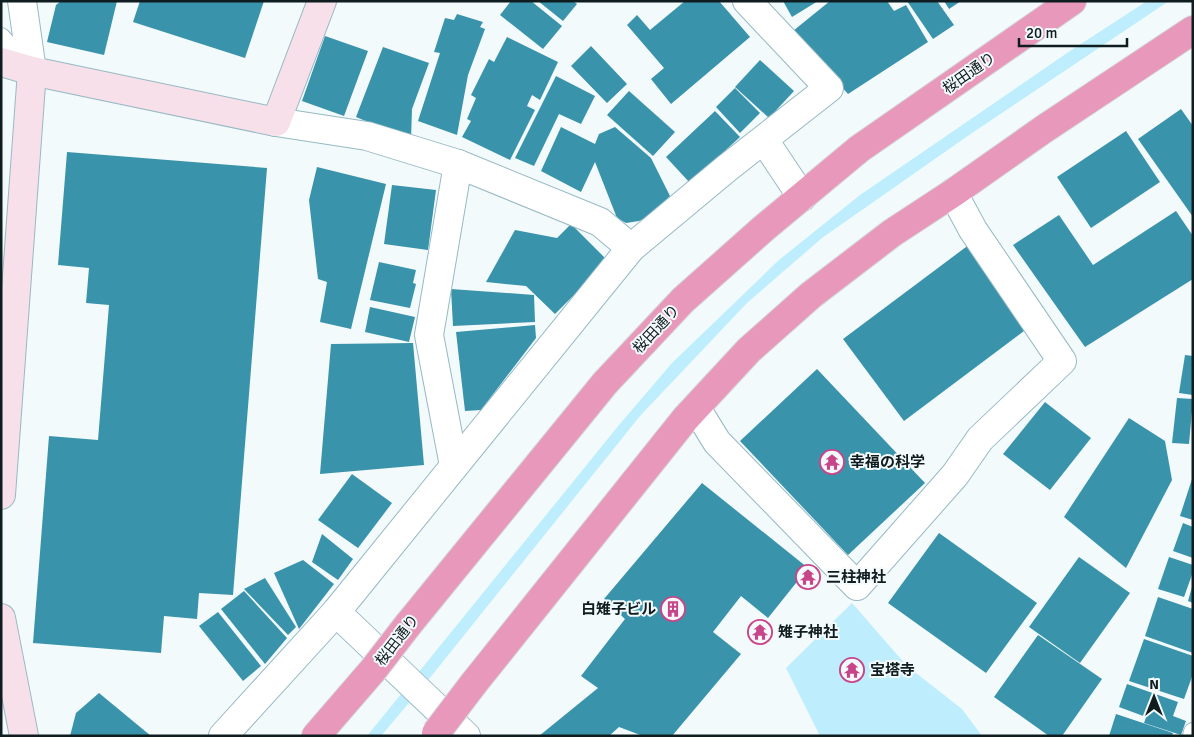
<svg xmlns="http://www.w3.org/2000/svg" width="1194" height="737" font-family="Signika,'Noto Sans JP',sans-serif">
<rect width="100%" height="100%" fill="#f3fafc"/>
<g fill="#beeefd">
<path d="M 1147,1 L 1169,1 L 972,133 L 822,238 L 747,303 L 640,416 L 429,679 L 381,736 L 367,736 L 619,425 L 672,363 L 779,260 L 860,195 L 1070,51 Z"/>
<path d="M 852,603 L 907,666 L 962,709 L 982,736 L 820,736 L 786,668 Z"/>
</g>
<g fill="#3993aa">
<path d="M 61,1 L 117,1 L 104,55 L 47,42 L 56,5 Z"/>
<path d="M 140,1 L 264,1 L 245,58 L 133,22 Z"/>
<path d="M 511,1 L 531,1 L 562,26 L 543,49 L 500,15 Z"/>
<path d="M 538,1 L 573,1 L 577,4 L 563,21 Z"/>
<path d="M 685,1 L 719,1 L 750,37 L 671,104 L 651,79 L 664,68 L 627,25 L 637,15 L 650,30 Z"/>
<path d="M 783,1 L 818,1 L 792,17 Z"/>
<path d="M 830,1 L 887,1 L 894,11 L 906,5 L 928,42 L 848,94 L 793,31 Z"/>
<path d="M 907,1 L 937,1 L 954,25 L 933,39 Z"/>
<path d="M 944,1 L 961,1 L 949,9 Z"/>
<path d="M 457,14 L 483,22 L 480,27 L 485,29 L 468,75 L 457,135 L 418,121 L 440,53 L 434,52 L 445,18 L 454,20 Z"/>
<path d="M 325,36 L 368,51 L 344,116 L 302,101 Z"/>
<path d="M 507,37 L 558,62 L 540,100 L 532,95 L 527,106 L 535,110 L 510,160 L 462,137 L 471,121 L 467,119 L 476,98 L 471,95 L 489,59 L 494,62 Z"/>
<path d="M 591,46 L 627,84 L 607,103 L 571,66 Z"/>
<path d="M 383,47 L 429,63 L 412,109 L 411,140 L 356,117 Z"/>
<path d="M 760,60 L 794,91 L 769,118 L 735,87 Z"/>
<path d="M 556,76 L 595,96 L 581,124 L 559,114 L 534,166 L 515,158 Z"/>
<path d="M 735,88 L 760,113 L 740,133 L 716,107 Z"/>
<path d="M 629,91 L 675,132 L 653,156 L 607,115 Z"/>
<path d="M 1181,109 L 1193,126 L 1193,217 L 1138,139 Z"/>
<path d="M 715,111 L 740,137 L 690,183 L 666,157 Z"/>
<path d="M 561,127 L 595,144 L 599,134 L 615,127 L 651,158 L 670,196 L 652,215 L 639,221 L 626,223 L 617,218 L 595,162 L 581,192 L 541,171 Z"/>
<path d="M 1126,131 L 1160,182 L 1091,228 L 1057,177 Z"/>
<path d="M 67,152 L 267,168 L 233,595 L 199,593 L 197,619 L 164,616 L 161,653 L 33,643 L 49,436 L 98,440 L 109,305 L 86,303 L 89,268 L 58,265 Z"/>
<path d="M 317,167 L 386,184 L 351,329 L 320,322 L 327,282 L 318,279 L 309,200 Z"/>
<path d="M 392,185 L 436,190 L 428,250 L 384,244 Z"/>
<path d="M 1176,211 L 1193,236 L 1193,279 L 1085,347 L 1013,245 L 1059,215 L 1093,265 Z"/>
<path d="M 571,224 L 608,261 L 555,314 L 526,286 L 486,282 L 515,230 L 557,238 Z"/>
<path d="M 970,244 L 1032,325 L 904,421 L 843,339 Z"/>
<path d="M 379,262 L 416,270 L 413,283 L 416,284 L 410,308 L 370,300 Z"/>
<path d="M 451,289 L 534,295 L 535,322 L 453,326 Z"/>
<path d="M 370,307 L 415,317 L 409,342 L 365,332 Z"/>
<path d="M 535,325 L 536,338 L 481,410 L 465,411 L 456,332 Z"/>
<path d="M 413,343 L 424,465 L 320,474 L 331,344 Z"/>
<path d="M 1185,355 L 1193,356 L 1193,395 L 1179,393 Z"/>
<path d="M 817,369 L 925,483 L 848,555 L 740,441 Z"/>
<path d="M 1177,398 L 1193,399 L 1189,444 L 1172,443 Z"/>
<path d="M 1045,402 L 1091,438 L 1050,490 L 1003,454 Z"/>
<path d="M 1129,418 L 1165,441 L 1172,480 L 1126,568 L 1064,517 Z"/>
<path d="M 352,474 L 392,503 L 358,548 L 318,520 Z"/>
<path d="M 1192,479 L 1193,479 L 1193,520 L 1180,516 Z"/>
<path d="M 702,483 L 808,568 L 768,618 L 741,596 L 713,632 L 741,654 L 672,736 L 643,736 L 619,727 L 609,736 L 539,736 L 598,688 L 581,676 L 625,619 L 604,599 Z"/>
<path d="M 1183,523 L 1193,527 L 1193,558 L 1173,551 Z"/>
<path d="M 939,533 L 1037,603 L 986,673 L 888,603 Z"/>
<path d="M 322,534 L 353,559 L 338,580 L 312,562 Z"/>
<path d="M 1079,557 L 1130,593 L 1080,663 L 1029,627 Z"/>
<path d="M 1169,557 L 1193,565 L 1193,572 L 1184,597 L 1158,589 Z"/>
<path d="M 303,560 L 334,584 L 299,629 L 274,573 Z"/>
<path d="M 265,578 L 296,627 L 288,635 L 244,589 Z"/>
<path d="M 1192,587 L 1193,588 L 1193,603 L 1188,601 Z"/>
<path d="M 244,591 L 287,638 L 265,664 L 221,609 Z"/>
<path d="M 1158,597 L 1193,609 L 1193,653 L 1145,636 Z"/>
<path d="M 218,612 L 261,666 L 243,681 L 199,626 Z"/>
<path d="M 1038,635 L 1102,679 L 1062,736 L 1049,736 L 994,697 Z"/>
<path d="M 1144,639 L 1193,656 L 1193,674 L 1184,699 L 1129,681 Z"/>
<path d="M 1127,684 L 1178,702 L 1173,716 L 1186,721 L 1181,735 L 1144,723 L 1146,717 L 1119,707 Z"/>
<path d="M 99,693 L 151,736 L 70,736 L 76,713 Z"/>
<path d="M 1116,714 L 1173,733 L 1172,736 L 1109,736 Z"/>
</g>
<g fill="none" stroke-linecap="round" stroke-linejoin="round">
<defs>
<g id="lane">
<path d="M 1,37 L 30,69"/>
<path d="M 1192,736 L 1193,732"/>
</g>
<g id="street">
<path d="M 22,1 L 32,71"/>
<path d="M 276,122 L 367,136 L 458,164"/>
<path d="M 764,140 L 802,197"/>
<path d="M 696,408 L 717,442 L 857,586 L 955,475 L 980,439 L 1062,361 L 973,230 L 953,193"/>
<path d="M 454,466 L 429,335 L 458,164 L 600,222 L 631,248"/>
<path d="M 336,612 L 466,736"/>
<path d="M 223,736 L 336,612 L 631,248 L 727,168 L 829,88 L 747,1"/>
</g>
<g id="secondary">
<path d="M 1,62 L 32,71 L 276,122 L 322,1"/>
<path d="M 1,495 L 32,71"/>
<path d="M 1,618 L 24,736"/>
</g>
<g id="highway">
<path d="M 407,626 L 605,383 L 683,300 L 764,228 L 859,149 L 1072,1"/>
<path d="M 474,683 L 685,419 L 749,350 L 811,295 L 892,233 L 953,193 L 1044,129 L 1193,30"/>
<path d="M 316,736 L 373,670"/>
</g>
</defs>
<use href="#lane" stroke="#97b9c3" stroke-width="20"/>
<use href="#street" stroke="#97b9c3" stroke-width="30"/>
<use href="#secondary" stroke="#97b9c3" stroke-width="30"/>
<use href="#highway" stroke="#d4d6d7" stroke-width="30"/>
<use href="#lane" stroke="#fff" stroke-width="18"/>
<use href="#street" stroke="#fff" stroke-width="28"/>
<use href="#secondary" stroke="#f8e0eb" stroke-width="28"/>
<use href="#highway" stroke="#e898bb" stroke-width="28"/>
<defs>
<g id="highway-bridge">
<path d="M 373,670 L 407,626"/>
<path d="M 436,733 L 474,683"/>
</g>
</defs>
<use href="#highway-bridge" stroke="#d4d6d7" stroke-width="30" stroke-linecap="butt"/>
<use href="#highway-bridge" stroke="#e898bb" stroke-width="28"/>
</g>
<defs>
<symbol id="temple-ring" viewBox="-11 -11 22 22"><circle r="9.5" fill="#f3fafc" stroke="#c94589" stroke-width="1.5"/><path d="M0-6L5-2H3V0L6.5 2.5H4V6H1.5V3h-3V6H-4V2.5H-6.5L-3 0V-2H-5Z" fill="#c94589"/></symbol>
<symbol id="building-ring" viewBox="-11 -11 22 22"><circle r="9.5" fill="#f3fafc" stroke="#c94589" stroke-width="1.5"/><path d="M-4-6H4V6H1V3H-1V6H-4ZM-2.5-4.3h1.7v1.8h-1.7ZM.8-4.3h1.7v1.8H.8ZM-2.5-1h1.7V.8h-1.7ZM.8-1h1.7V.8H.8Z" fill="#c94589"/></symbol>
</defs>
<g fill-rule="evenodd">
<use href="#temple-ring" x="818" y="448" width="28" height="28"/>
<use href="#temple-ring" x="794" y="563" width="28" height="28"/>
<use href="#building-ring" x="659" y="595" width="28" height="28"/>
<use href="#temple-ring" x="746" y="618" width="28" height="28"/>
<use href="#temple-ring" x="838" y="656" width="28" height="28"/>
</g>
<g text-anchor="middle" stroke-width="4" stroke-linejoin="round" paint-order="stroke">
<g font-size="15" fill="#0f1c20" stroke="#f3fafc">
<text transform="translate(969 73) rotate(-35)" y="5">桜田通り</text>
<text transform="translate(656 329) rotate(-47)" y="5">桜田通り</text>
<text transform="translate(397 640) rotate(-52)" y="5">桜田通り</text>
</g>
<g font-size="15" font-weight="bold" fill="#0f1c20" stroke="#f3fafc" text-anchor="start">
<text x="850" y="467">幸福の科学</text>
<text x="826" y="582">三柱神社</text>
<text x="656" y="614" text-anchor="end">白雉子ビル</text>
<text x="778" y="637">雉子神社</text>
<text x="870" y="675">宝塔寺</text>
</g>
</g>
<rect width="1194" height="737" fill="none" stroke="#0f1c20" stroke-width="5"/>
<g transform="translate(1154 697)" stroke="#f3fafc" stroke-width="4" paint-order="stroke">
<path d="M0-4L9 19L0 12L-9 19Z" fill="#0f1c20"/>
<text y="-8" font-size="14" font-weight="bold" text-anchor="middle" fill="#0f1c20">N</text>
</g>
<path d="M1019 38v8h108v-8" fill="none" stroke="#0f1c20" stroke-width="2.5"/>
<text x="1026" y="38" font-size="15" fill="#0f1c20" stroke="#f3fafc" stroke-width="4" paint-order="stroke">20 m</text>
</svg>
